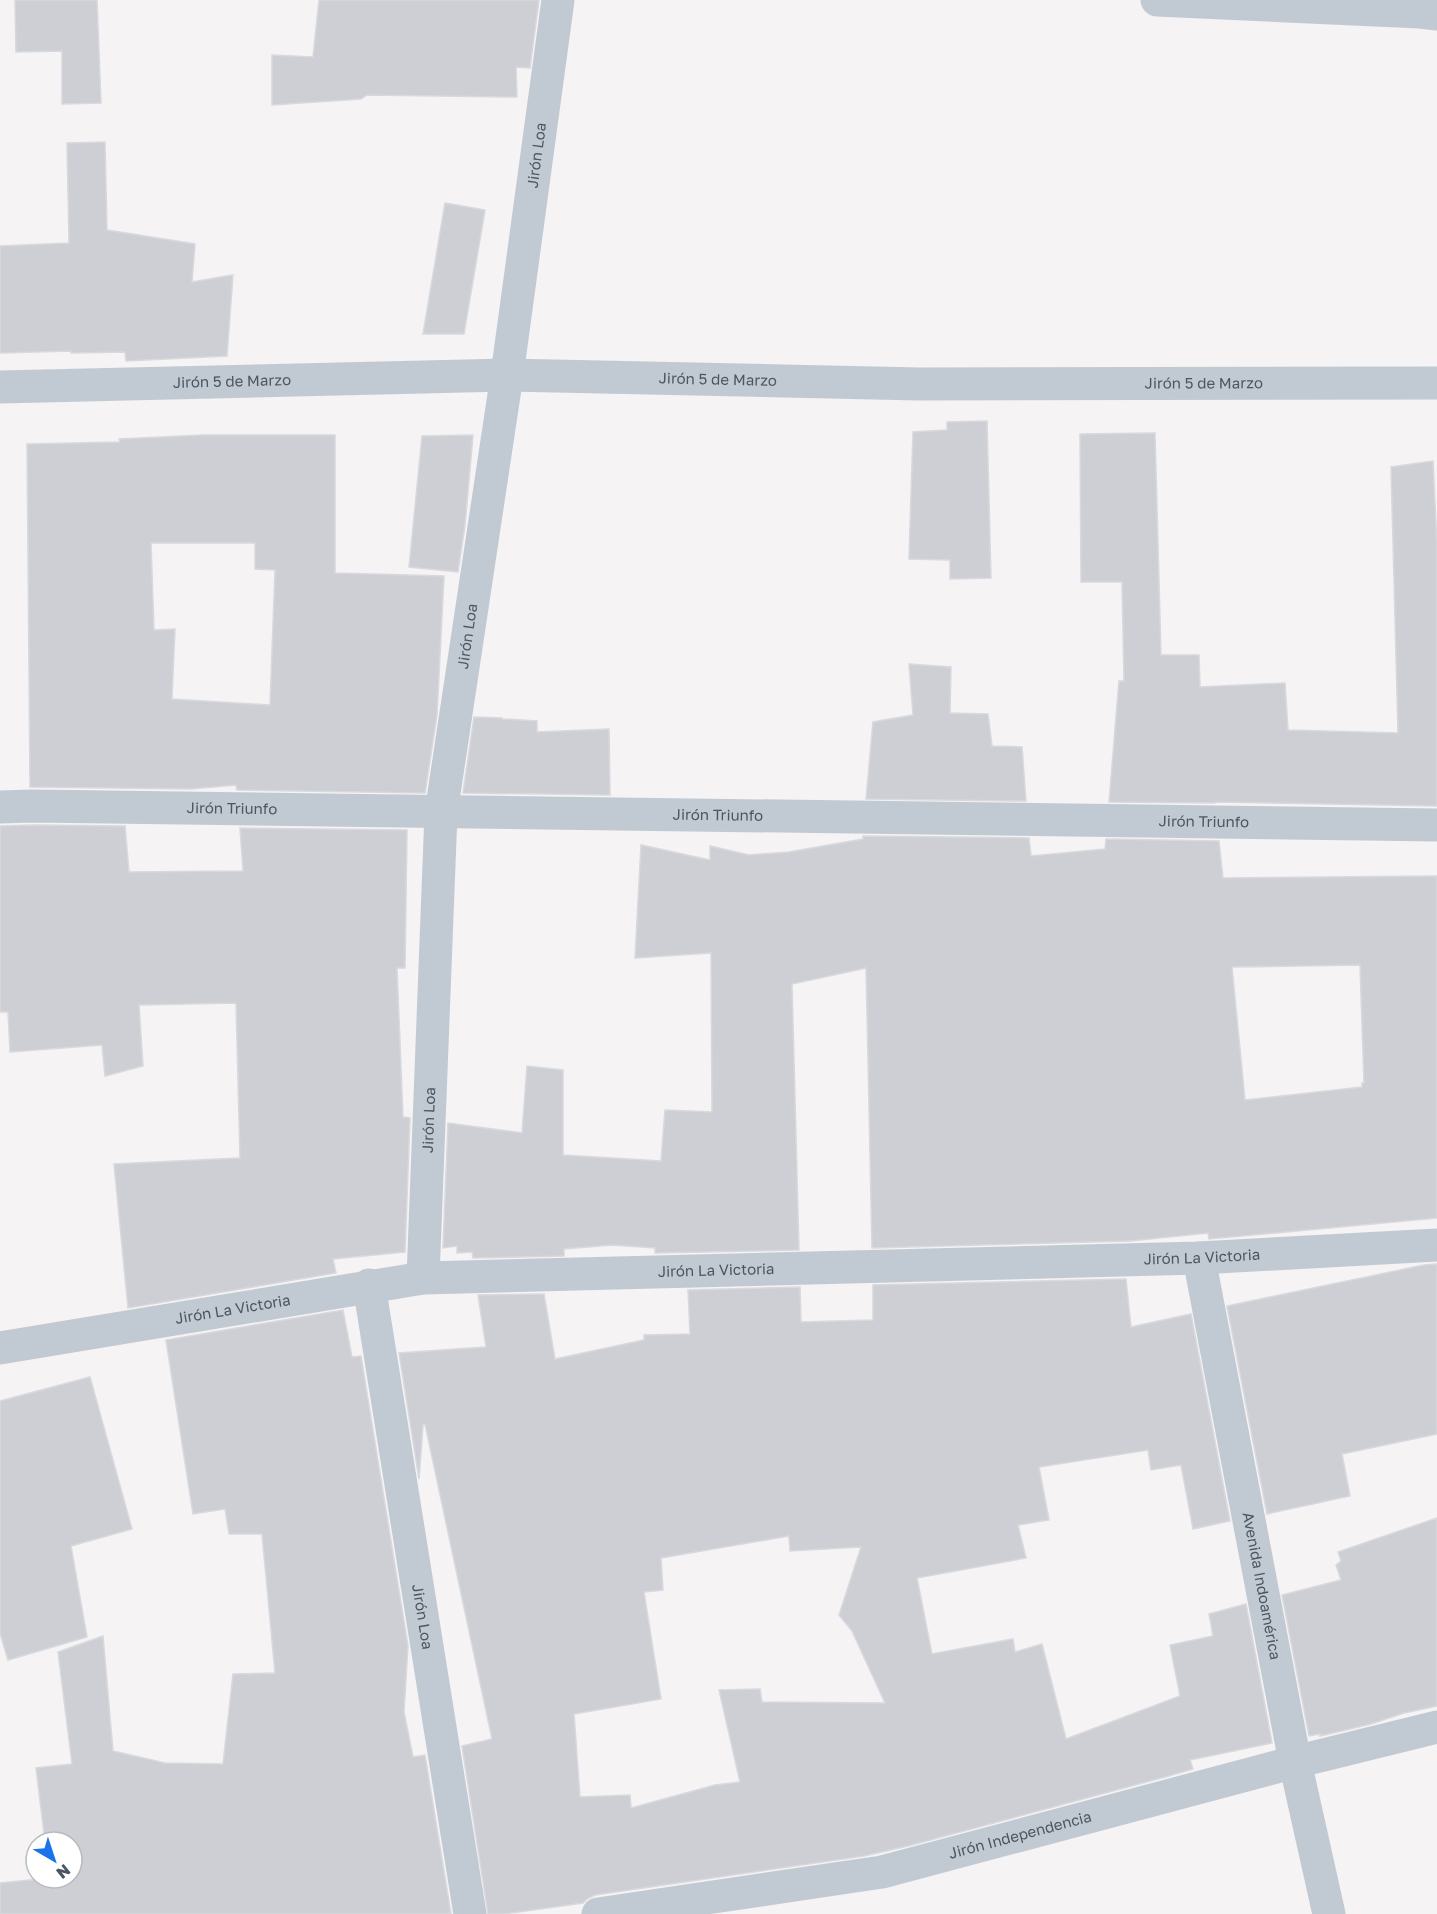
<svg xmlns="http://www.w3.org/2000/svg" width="1437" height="1914" font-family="'Golos Text',sans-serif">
<rect width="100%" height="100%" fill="#f5f3f3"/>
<g fill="#cdcfd5" stroke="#d7d9de" stroke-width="1.5" fill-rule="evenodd">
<path d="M 15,0 L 97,0 L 101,103 L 62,104 L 62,51 L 16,52 Z"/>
<path d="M 319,0 L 539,0 L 530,68 L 516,67 L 517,97 L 367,95 L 361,99 L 272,105 L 272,55 L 313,57 Z"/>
<path d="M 105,142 L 107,230 L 195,244 L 192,282 L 233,275 L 227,356 L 126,361 L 125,352 L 71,353 L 71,351 L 0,353 L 0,246 L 69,243 L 67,143 Z"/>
<path d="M 445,203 L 485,210 L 464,334 L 423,334 Z"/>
<path d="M 987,421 L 991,578 L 950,579 L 950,560 L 909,559 L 913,432 L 947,430 L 947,422 Z"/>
<path d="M 1155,433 L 1161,655 L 1199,655 L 1200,687 L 1285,683 L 1288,730 L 1398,733 L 1391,467 L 1433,461 L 1437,543 L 1437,806 L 1215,802 L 1215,803 L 1109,802 L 1119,681 L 1124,681 L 1122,582 L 1081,582 L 1080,434 Z"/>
<path d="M 203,435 L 335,435 L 335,573 L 444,576 L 437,715 L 425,793 L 237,790 L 236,785 L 190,789 L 30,787 L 27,444 L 120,442 L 119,439 ZM 151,543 L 255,543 L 255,569 L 275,570 L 270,705 L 172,699 L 175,629 L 154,630 Z"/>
<path d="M 473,435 L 465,525 L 458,572 L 409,567 L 422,436 Z"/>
<path d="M 909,664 L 951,667 L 950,713 L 988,714 L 992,746 L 1022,747 L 1026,801 L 866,799 L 873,722 L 913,715 Z"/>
<path d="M 474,717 L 502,718 L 502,719 L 537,721 L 537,732 L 609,729 L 610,795 L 463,793 Z"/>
<path d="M 33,825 L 125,826 L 129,872 L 243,871 L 240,828 L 407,830 L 405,968 L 397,968 L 403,1117 L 410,1118 L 405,1252 L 333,1259 L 336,1273 L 128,1308 L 114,1164 L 240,1158 L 236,1003 L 139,1005 L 143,1066 L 105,1076 L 102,1045 L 10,1052 L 8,1012 L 0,1012 L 0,826 Z"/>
<path d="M 863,836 L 1029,838 L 1031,856 L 1105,849 L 1106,839 L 1219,841 L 1223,878 L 1437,876 L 1437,1218 L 1209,1239 L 1208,1233 L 1130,1241 L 872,1248 L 866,968 L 792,984 L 799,1250 L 655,1253 L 655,1248 L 612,1245 L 564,1249 L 564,1256 L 473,1258 L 472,1252 L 457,1253 L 457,1246 L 443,1248 L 448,1123 L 522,1133 L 527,1066 L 563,1070 L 563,1155 L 661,1161 L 665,1110 L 712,1112 L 711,953 L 635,958 L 641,845 L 710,860 L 710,846 L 749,855 L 789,852 L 863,839 ZM 1360,965 L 1364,1083 L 1362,1083 L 1362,1087 L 1245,1100 L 1232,967 Z"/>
<path d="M 1437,1264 L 1437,1434 L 1342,1454 L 1350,1496 L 1267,1514 L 1227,1306 L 1424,1265 Z"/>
<path d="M 1126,1279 L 1131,1327 L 1191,1314 L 1230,1521 L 1193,1529 L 1181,1465 L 1151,1470 L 1148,1450 L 1039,1467 L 1049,1520 L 1018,1525 L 1026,1558 L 917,1578 L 932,1654 L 1013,1639 L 1015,1652 L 1042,1644 L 1066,1739 L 1180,1696 L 1170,1645 L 1213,1636 L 1209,1614 L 1246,1604 L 1272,1743 L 1190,1760 L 1193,1769 L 1165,1777 L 908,1846 L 864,1856 L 595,1895 L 587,1899 L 583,1903 L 504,1914 L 488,1914 L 462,1746 L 492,1739 L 425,1424 L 423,1425 L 419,1479 L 399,1353 L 486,1347 L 478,1295 L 544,1294 L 555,1359 L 644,1340 L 644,1335 L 690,1334 L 688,1290 L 800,1287 L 801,1322 L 873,1320 L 873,1285 ZM 789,1536 L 790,1551 L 861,1547 L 839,1615 L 852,1631 L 885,1703 L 762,1702 L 760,1689 L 719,1690 L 740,1782 L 715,1785 L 631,1808 L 630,1795 L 580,1797 L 574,1714 L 661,1699 L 644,1592 L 663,1590 L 661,1558 Z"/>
<path d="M 343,1310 L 352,1357 L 361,1356 L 408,1646 L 404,1712 L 413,1757 L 425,1755 L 451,1914 L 0,1914 L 0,1883 L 50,1878 L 72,1878 L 72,1842 L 45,1842 L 36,1768 L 72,1764 L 58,1652 L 103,1636 L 113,1751 L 165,1763 L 223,1764 L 233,1674 L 275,1673 L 262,1534 L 229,1534 L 225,1509 L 193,1514 L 166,1340 Z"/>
<path d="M 90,1377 L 132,1529 L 71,1546 L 87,1637 L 8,1660 L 0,1633 L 0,1401 Z"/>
<path d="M 1437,1518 L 1437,1706 L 1404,1713 L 1371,1724 L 1320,1736 L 1320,1734 L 1309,1736 L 1282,1595 L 1341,1580 L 1336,1565 L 1341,1561 L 1338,1552 Z"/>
</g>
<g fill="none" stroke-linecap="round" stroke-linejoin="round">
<g stroke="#c1cad2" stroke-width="33">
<path d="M 1157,0 L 1420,12 L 1437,14"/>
<path id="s1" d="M 0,387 L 507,375 L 919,384 L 1437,383"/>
<path id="s2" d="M 0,807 L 33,806 L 1437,825"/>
<path id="s3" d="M 1199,1258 L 1295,1762 L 1329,1914"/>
<path id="s4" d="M 423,1278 L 441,813 L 507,375 L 558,0"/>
<path id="s5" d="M 369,1285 L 470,1914"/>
</g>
<g stroke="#c1cad2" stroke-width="33">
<path id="s6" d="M 0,1348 L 423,1278 L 1199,1258 L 1437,1245"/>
<path id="s7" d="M 598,1914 L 882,1872 L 1295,1762 L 1437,1727"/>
</g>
</g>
<g text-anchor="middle" stroke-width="5" stroke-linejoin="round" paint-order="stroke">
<g font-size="15" fill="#4a5661" stroke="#fff">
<text dy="5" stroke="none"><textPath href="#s4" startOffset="1130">Jirón Loa</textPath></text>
<text dy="5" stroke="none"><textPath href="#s1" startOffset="718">Jirón 5 de Marzo</textPath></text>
<text dy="5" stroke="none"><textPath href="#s1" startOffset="232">Jirón 5 de Marzo</textPath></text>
<text dy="5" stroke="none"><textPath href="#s1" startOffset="1204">Jirón 5 de Marzo</textPath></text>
<text dy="5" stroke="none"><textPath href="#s4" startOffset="644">Jirón Loa</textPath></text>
<text dy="5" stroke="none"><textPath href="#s2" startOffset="232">Jirón Triunfo</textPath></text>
<text dy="5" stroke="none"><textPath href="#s2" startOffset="718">Jirón Triunfo</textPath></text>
<text dy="5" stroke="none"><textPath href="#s2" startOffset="1204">Jirón Triunfo</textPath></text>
<text dy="5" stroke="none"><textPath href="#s4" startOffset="158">Jirón Loa</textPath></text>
<text dy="5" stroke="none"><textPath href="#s6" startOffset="1208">Jirón La Victoria</textPath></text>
<text dy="5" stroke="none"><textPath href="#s6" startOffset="722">Jirón La Victoria</textPath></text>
<text dy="5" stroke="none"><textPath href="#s6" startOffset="236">Jirón La Victoria</textPath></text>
<text dy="5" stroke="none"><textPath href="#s3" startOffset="334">Avenida Indoamérica</textPath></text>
<text dy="5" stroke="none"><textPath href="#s5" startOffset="336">Jirón Loa</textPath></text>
<text dy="5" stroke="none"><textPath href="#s7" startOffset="430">Jirón Independencia</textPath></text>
</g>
</g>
<g transform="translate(54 1860) rotate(141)"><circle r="28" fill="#ffffff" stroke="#b7bbc0" stroke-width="1.5"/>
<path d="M0-4.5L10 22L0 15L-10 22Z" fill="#1a73e8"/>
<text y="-9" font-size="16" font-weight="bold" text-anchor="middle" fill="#4a5661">N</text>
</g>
</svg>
